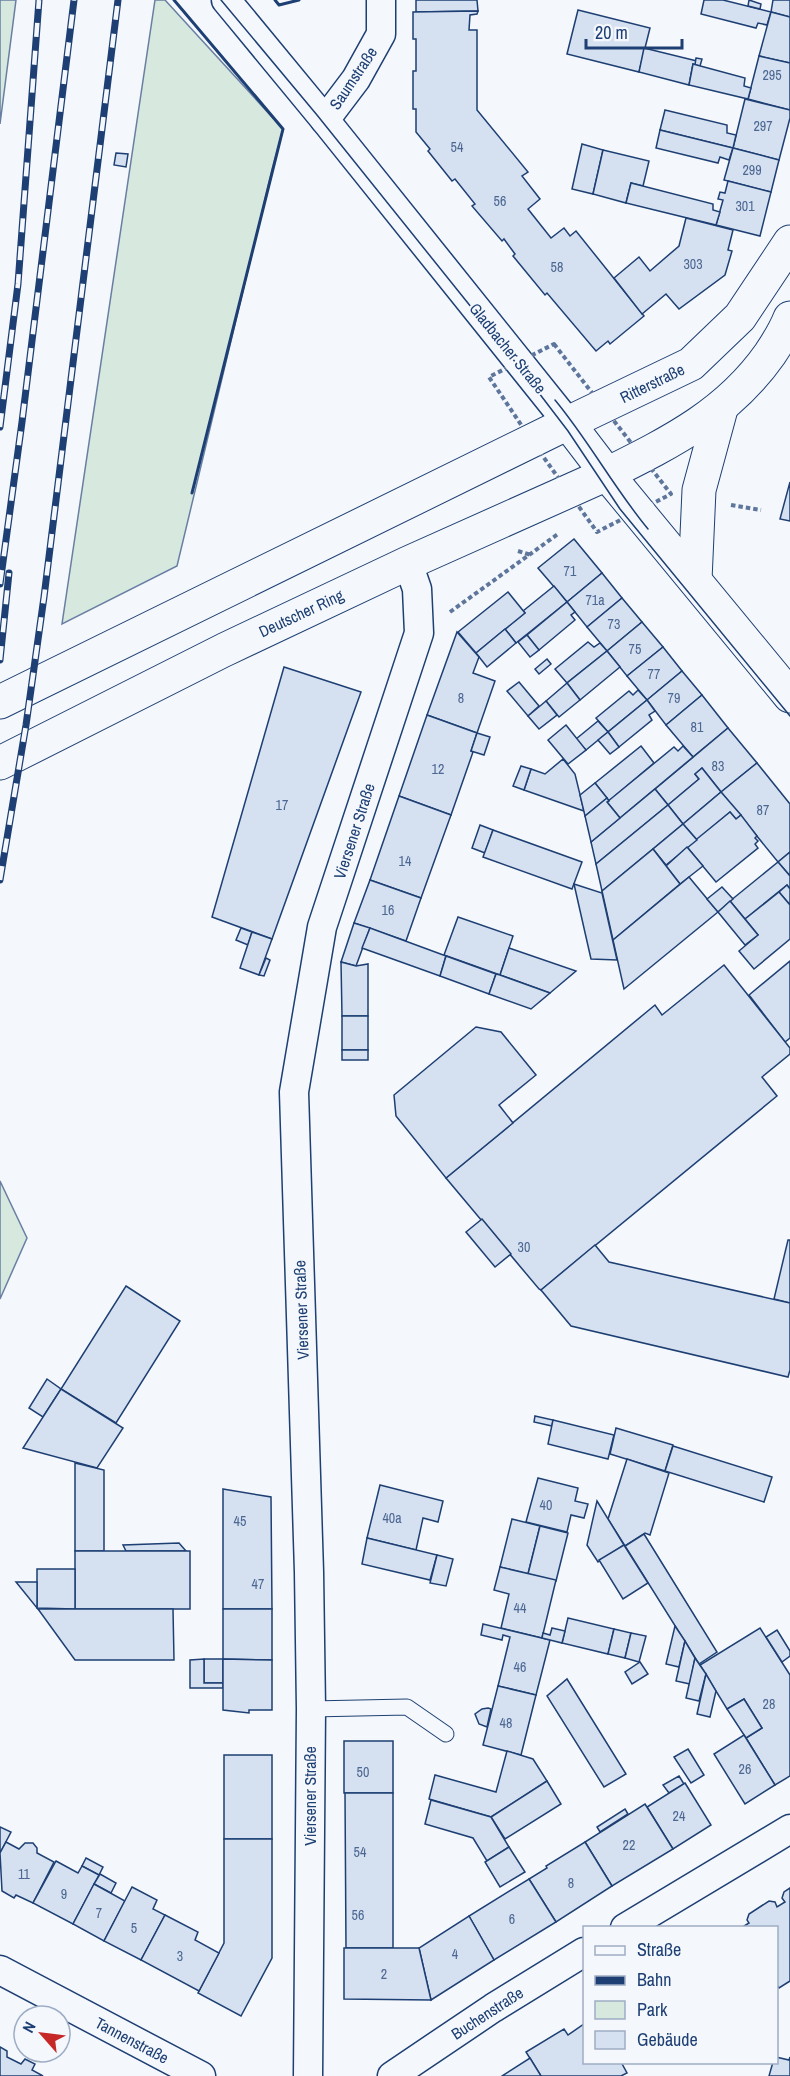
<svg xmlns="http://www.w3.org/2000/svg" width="790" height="2076" font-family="'Archivo Narrow',sans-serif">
<rect width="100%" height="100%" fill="#f4f7fb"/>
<g fill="#d7e8df" stroke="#687fa3" stroke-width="1.5">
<path d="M 0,0 L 16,0 L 0,124 Z"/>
<path d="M 155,0 L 165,0 L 283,129 L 272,170 L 177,566 L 62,624 Z"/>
<path d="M 0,1181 L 27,1238 L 0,1299 Z"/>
</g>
<g fill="#d5e0f0" stroke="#1d3f73" stroke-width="1.5">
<path d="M 416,0 L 477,0 L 478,11 L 416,12 Z"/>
<path d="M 704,0 L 723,0 L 771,12 L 767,25 L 758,23 L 756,28 L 701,14 Z"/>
<path d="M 749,0 L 761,4 L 760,9 L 748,6 Z"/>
<path d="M 773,0 L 790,0 L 790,17 L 771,12 Z"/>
<path d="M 578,10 L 650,28 L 639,72 L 567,54 Z"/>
<path d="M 478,11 L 477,14 L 470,15 L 469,30 L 477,30 L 477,110 L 528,172 L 522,176 L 540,199 L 528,209 L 551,238 L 564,228 L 570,236 L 576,231 L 644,316 L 610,344 L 608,341 L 596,351 L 547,293 L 545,295 L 513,256 L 515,254 L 504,239 L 502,241 L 472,206 L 475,204 L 455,179 L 452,181 L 428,151 L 430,149 L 416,132 L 416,109 L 413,109 L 413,71 L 416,71 L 416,39 L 413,39 L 413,12 Z"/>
<path d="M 771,12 L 790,17 L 790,63 L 759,56 Z"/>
<path d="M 644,48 L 697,61 L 695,65 L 693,64 L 689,85 L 639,72 Z"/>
<path d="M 759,56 L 790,63 L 790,110 L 748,99 Z"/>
<path d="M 696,58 L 702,59 L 700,66 L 695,65 Z"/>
<path d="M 693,64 L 745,78 L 744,86 L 751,88 L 748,99 L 689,85 Z"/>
<path d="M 745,99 L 790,110 L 790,118 L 779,160 L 733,148 Z"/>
<path d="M 665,110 L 727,125 L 727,133 L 736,135 L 733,148 L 660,130 Z"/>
<path d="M 660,130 L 733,148 L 729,160 L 720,157 L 718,163 L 656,148 Z"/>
<path d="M 582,144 L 603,150 L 593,194 L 572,189 Z"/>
<path d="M 733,148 L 779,160 L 771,192 L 724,180 Z"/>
<path d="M 603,150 L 649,161 L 643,186 L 631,183 L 626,203 L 593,194 Z"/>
<path d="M 116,153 L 128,154 L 126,167 L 114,165 Z"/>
<path d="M 728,181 L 771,192 L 760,236 L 716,225 L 723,200 L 718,199 L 720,192 L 725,193 Z"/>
<path d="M 631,183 L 713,204 L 713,210 L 720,212 L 716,225 L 626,203 Z"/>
<path d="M 686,218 L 733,230 L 728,250 L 732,251 L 725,275 L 679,309 L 666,294 L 642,314 L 614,278 L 639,257 L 650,271 L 679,246 Z"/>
<path d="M 790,482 L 790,521 L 780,519 Z"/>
<path d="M 574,539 L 602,573 L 567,602 L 538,568 Z"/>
<path d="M 602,573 L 622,598 L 587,627 L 567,602 Z"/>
<path d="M 554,586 L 567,602 L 516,643 L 505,629 L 525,613 L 523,611 Z"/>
<path d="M 508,592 L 525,613 L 476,653 L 458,632 Z"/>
<path d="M 622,598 L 642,622 L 607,651 L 587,627 Z"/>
<path d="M 567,602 L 575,612 L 571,615 L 575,620 L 539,650 L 527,635 Z"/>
<path d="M 642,622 L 663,647 L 627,676 L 607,651 Z"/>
<path d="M 505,629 L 516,643 L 487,667 L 476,653 Z"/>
<path d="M 457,632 L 479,657 L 473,673 L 495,681 L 477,733 L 427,715 Z"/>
<path d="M 527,635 L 539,650 L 530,657 L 518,642 Z"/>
<path d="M 588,642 L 594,647 L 600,643 L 607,651 L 567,683 L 555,669 Z"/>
<path d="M 663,647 L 682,671 L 647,700 L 627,676 Z"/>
<path d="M 607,651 L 620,667 L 580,700 L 567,683 Z"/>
<path d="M 547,659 L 551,664 L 539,674 L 535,669 Z"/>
<path d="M 284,667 L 361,692 L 272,939 L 212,917 Z"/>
<path d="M 682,671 L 702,695 L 666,725 L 647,700 Z"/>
<path d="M 519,682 L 539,706 L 528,716 L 507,691 Z"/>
<path d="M 567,683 L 580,700 L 559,717 L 546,701 Z"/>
<path d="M 638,690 L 647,700 L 608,732 L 596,718 L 629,691 L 633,695 Z"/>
<path d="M 702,695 L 728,728 L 693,757 L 666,725 Z"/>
<path d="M 647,700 L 655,711 L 649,715 L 652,720 L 619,747 L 608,732 Z"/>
<path d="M 546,701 L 557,715 L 539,729 L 528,716 Z"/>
<path d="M 427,715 L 477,733 L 471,751 L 473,752 L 451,815 L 399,796 Z"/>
<path d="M 598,721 L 608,732 L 586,750 L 576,739 Z"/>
<path d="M 566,725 L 586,750 L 568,764 L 548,740 Z"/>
<path d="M 728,728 L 757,763 L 721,792 L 702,768 L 695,774 L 699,779 L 668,805 L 655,789 Z"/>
<path d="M 608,732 L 619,747 L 610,754 L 598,740 Z"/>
<path d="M 477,733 L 490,737 L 484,755 L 471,751 Z"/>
<path d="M 641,746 L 654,763 L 609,801 L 595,783 Z"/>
<path d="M 683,746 L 693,757 L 620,818 L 607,802 L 674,747 L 678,751 Z"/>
<path d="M 563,759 L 575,774 L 584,811 L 524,790 L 531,769 L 545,774 Z"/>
<path d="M 757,763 L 790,804 L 790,852 L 778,862 L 721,792 Z"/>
<path d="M 521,766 L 531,769 L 524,790 L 513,786 Z"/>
<path d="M 702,768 L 721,792 L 683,824 L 668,805 L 699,779 L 695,774 Z"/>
<path d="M 595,783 L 607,798 L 585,816 L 580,795 Z"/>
<path d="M 655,789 L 668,805 L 596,864 L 591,842 Z"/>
<path d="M 721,792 L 741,815 L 736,819 L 730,812 L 697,840 L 683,824 Z"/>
<path d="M 399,796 L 451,815 L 421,898 L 370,880 Z"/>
<path d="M 607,798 L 609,801 L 607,802 L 620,818 L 591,842 L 585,816 Z"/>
<path d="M 668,805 L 683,824 L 602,891 L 596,864 Z"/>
<path d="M 730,812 L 736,819 L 741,815 L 757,836 L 755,838 L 758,841 L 755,844 L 758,848 L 716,882 L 687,847 Z"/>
<path d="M 683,824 L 697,840 L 666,865 L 653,849 Z"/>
<path d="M 480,825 L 493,830 L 485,853 L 472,848 Z"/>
<path d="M 493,830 L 582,862 L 572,889 L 483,857 Z"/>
<path d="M 687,847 L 703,866 L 680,884 L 666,866 Z"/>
<path d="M 653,849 L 680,884 L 613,940 L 602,891 Z"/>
<path d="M 790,852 L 790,876 L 778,862 Z"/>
<path d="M 778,862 L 790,876 L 790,889 L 787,885 L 745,919 L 730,901 Z"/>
<path d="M 689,877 L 718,912 L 624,989 L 613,940 Z"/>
<path d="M 370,880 L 421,898 L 406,941 L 354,923 Z"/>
<path d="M 574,884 L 602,893 L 617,960 L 591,959 Z"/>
<path d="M 787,885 L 790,889 L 790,905 L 779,892 Z"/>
<path d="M 722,887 L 733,899 L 718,912 L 707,899 Z"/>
<path d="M 779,892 L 790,905 L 790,939 L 754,969 L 739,951 L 758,935 L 745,919 Z"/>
<path d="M 730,901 L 758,935 L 745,945 L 718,912 Z"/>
<path d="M 458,917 L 513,936 L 500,975 L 444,955 Z"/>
<path d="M 354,923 L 370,928 L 356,966 L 341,962 Z"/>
<path d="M 241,928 L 252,932 L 248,945 L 236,940 Z"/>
<path d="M 370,928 L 446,956 L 440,976 L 362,948 Z"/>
<path d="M 252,932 L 272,939 L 259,975 L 240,968 Z"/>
<path d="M 509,948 L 576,971 L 550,993 L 500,975 Z"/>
<path d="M 446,956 L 496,974 L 489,994 L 440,976 Z"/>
<path d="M 266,958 L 270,960 L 264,976 L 259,975 Z"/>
<path d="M 790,961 L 790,1038 L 785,1042 L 749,995 Z"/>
<path d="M 341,962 L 356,966 L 368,964 L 368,1016 L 342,1016 Z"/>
<path d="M 724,965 L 790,1048 L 790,1054 L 762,1077 L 777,1096 L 541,1290 L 539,1289 L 446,1178 L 655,1005 L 662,1015 Z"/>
<path d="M 496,974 L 500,975 L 550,993 L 531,1009 L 489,994 Z"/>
<rect x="342" y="1016" width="26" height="34"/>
<path d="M 476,1027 L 501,1032 L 536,1075 L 499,1105 L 513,1123 L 446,1178 L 396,1116 L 394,1095 Z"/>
<rect x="342" y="1050" width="26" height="10"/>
<path d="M 482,1219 L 511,1254 L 495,1267 L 466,1232 Z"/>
<path d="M 788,1240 L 790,1240 L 790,1303 L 774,1299 Z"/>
<path d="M 595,1245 L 609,1262 L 790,1303 L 790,1370 L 788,1377 L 571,1326 L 541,1290 Z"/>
<path d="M 126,1286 L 180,1321 L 116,1423 L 61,1389 Z"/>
<path d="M 47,1379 L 61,1389 L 43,1417 L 29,1408 Z"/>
<path d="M 61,1389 L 123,1428 L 97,1468 L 23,1448 Z"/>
<path d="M 535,1416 L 553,1420 L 552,1426 L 534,1422 Z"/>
<path d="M 553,1420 L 614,1435 L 608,1459 L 548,1444 Z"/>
<path d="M 616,1428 L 673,1445 L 665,1471 L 610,1454 Z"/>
<path d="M 673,1446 L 772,1477 L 764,1502 L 665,1471 Z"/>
<path d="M 627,1459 L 669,1473 L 650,1535 L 645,1533 L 625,1546 L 608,1519 Z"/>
<path d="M 75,1463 L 104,1470 L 104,1551 L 75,1551 Z"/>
<path d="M 538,1478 L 578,1488 L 575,1501 L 588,1504 L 584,1518 L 571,1515 L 567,1532 L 526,1522 Z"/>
<path d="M 380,1485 L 443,1501 L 438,1522 L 423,1518 L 416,1550 L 367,1538 Z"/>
<path d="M 223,1489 L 271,1497 L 272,1609 L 223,1609 Z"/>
<path d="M 597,1501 L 624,1545 L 598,1562 L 587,1545 Z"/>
<path d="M 512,1519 L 540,1526 L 528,1574 L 500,1567 Z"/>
<path d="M 540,1526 L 568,1533 L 556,1581 L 528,1574 Z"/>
<path d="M 644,1534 L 717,1652 L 699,1664 L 625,1546 Z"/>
<path d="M 367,1538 L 437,1555 L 430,1580 L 362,1564 Z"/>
<path d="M 179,1543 L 186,1551 L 126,1551 L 123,1545 Z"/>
<path d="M 624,1545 L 648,1583 L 623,1599 L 599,1560 Z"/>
<rect x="75" y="1551" width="115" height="58"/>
<path d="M 437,1555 L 453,1559 L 446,1586 L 430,1583 Z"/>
<path d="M 500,1567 L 556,1580 L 542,1638 L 501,1628 L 509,1594 L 494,1590 Z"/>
<path d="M 37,1569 L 75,1569 L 75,1609 L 37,1608 Z"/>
<path d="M 16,1582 L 37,1582 L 37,1608 Z"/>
<path d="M 38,1609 L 173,1609 L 174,1660 L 75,1660 Z"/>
<path d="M 223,1609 L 272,1609 L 272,1660 L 223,1659 Z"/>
<path d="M 568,1618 L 614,1629 L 608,1654 L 562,1643 Z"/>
<path d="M 483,1624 L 550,1640 L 536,1695 L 498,1686 L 510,1637 L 503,1635 L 502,1640 L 481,1635 Z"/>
<path d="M 675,1626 L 685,1641 L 679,1667 L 666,1664 Z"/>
<path d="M 552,1628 L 565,1631 L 562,1643 L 542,1638 L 543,1633 L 550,1635 Z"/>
<path d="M 760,1628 L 790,1675 L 790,1776 L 775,1785 L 746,1738 L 762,1728 L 744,1699 L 727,1709 L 700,1665 Z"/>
<path d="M 614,1629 L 631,1633 L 625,1658 L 608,1654 Z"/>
<path d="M 777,1630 L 790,1651 L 790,1656 L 782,1662 L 766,1637 Z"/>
<path d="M 631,1633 L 646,1636 L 639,1662 L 625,1658 Z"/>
<path d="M 685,1641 L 695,1658 L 690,1684 L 676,1681 Z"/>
<path d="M 695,1658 L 706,1674 L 699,1701 L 686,1698 Z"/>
<rect x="204" y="1659" width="19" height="24"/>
<path d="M 204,1659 L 204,1683 L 223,1683 L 223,1688 L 190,1688 L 190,1660 Z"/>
<path d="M 223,1659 L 272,1660 L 272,1710 L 249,1710 L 249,1713 L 223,1710 Z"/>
<path d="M 640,1662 L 648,1674 L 632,1684 L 625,1672 Z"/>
<path d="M 706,1674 L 716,1691 L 710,1717 L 697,1714 Z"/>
<path d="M 567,1679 L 626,1774 L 604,1787 L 547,1696 Z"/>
<path d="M 498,1686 L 536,1695 L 521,1755 L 483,1745 Z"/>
<path d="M 744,1699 L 762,1728 L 746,1738 L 727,1709 Z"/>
<path d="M 488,1708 L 491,1709 L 487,1727 L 479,1724 L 475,1714 L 482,1709 Z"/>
<path d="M 744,1735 L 775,1785 L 745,1804 L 714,1754 Z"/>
<rect x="344" y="1741" width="49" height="52"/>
<path d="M 688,1749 L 704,1775 L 691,1783 L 674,1757 Z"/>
<path d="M 507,1751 L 533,1759 L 547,1781 L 491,1817 L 429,1799 L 435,1775 L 496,1792 Z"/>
<rect x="224" y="1755" width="48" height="84"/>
<path d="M 679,1776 L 684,1784 L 669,1793 L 663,1785 Z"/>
<path d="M 547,1781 L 561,1804 L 505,1839 L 491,1817 Z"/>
<path d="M 685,1783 L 711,1825 L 673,1849 L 647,1807 Z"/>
<path d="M 345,1793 L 393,1793 L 393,1948 L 346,1948 Z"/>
<path d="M 431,1800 L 491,1817 L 509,1847 L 487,1861 L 473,1838 L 425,1824 Z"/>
<path d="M 645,1804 L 673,1849 L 612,1886 L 585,1842 Z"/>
<path d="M 625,1809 L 628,1814 L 600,1832 L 597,1827 Z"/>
<path d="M 0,1827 L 11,1832 L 0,1853 Z"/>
<path d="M 224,1839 L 272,1839 L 272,1958 L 241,2016 L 198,1993 L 224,1943 Z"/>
<path d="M 6,1842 L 19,1849 L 25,1843 L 33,1843 L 37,1848 L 37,1853 L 54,1862 L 33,1903 L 16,1895 L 14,1898 L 2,1891 L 0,1853 Z"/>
<path d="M 585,1842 L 612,1886 L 556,1922 L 529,1879 L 547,1868 L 546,1866 Z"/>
<path d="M 509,1847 L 525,1872 L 500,1887 L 485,1862 Z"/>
<path d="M 86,1858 L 103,1867 L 99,1875 L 82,1866 Z"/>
<path d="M 56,1861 L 78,1873 L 82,1866 L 99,1875 L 73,1924 L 33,1903 Z"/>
<path d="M 100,1874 L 116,1883 L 111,1893 L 94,1884 Z"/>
<path d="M 529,1879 L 556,1922 L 494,1960 L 469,1916 Z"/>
<path d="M 94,1884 L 125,1901 L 104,1941 L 73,1924 Z"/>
<path d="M 132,1887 L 157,1900 L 153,1909 L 165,1915 L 141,1960 L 104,1941 Z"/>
<path d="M 790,1888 L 790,1981 L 779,1988 L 776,1984 L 776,1928 L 741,1928 L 749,1923 L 747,1920 L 749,1914 L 769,1901 L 775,1902 L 777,1907 L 785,1902 L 782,1898 L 784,1892 Z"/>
<path d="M 165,1915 L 198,1932 L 195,1940 L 219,1953 L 199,1991 L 141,1960 Z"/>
<path d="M 469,1916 L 494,1960 L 431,2000 L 419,1948 Z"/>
<path d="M 344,1948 L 419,1948 L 431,2000 L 344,1999 Z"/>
<path d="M 584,2024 L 584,2062 L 621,2062 L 627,2073 L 621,2076 L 541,2076 L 526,2052 L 564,2029 L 568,2035 Z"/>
<path d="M 0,2047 L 7,2051 L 7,2057 L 21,2064 L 25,2059 L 35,2064 L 32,2070 L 43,2076 L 0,2076 Z"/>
<path d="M 776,2057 L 789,2060 L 790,2057 L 790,2076 L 769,2076 L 773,2062 L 776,2062 Z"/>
<path d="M 530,2058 L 541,2076 L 502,2076 Z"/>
</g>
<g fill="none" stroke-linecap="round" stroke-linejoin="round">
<defs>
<path id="service" d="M 311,1709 L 407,1707 L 446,1734"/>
<g id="minor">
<path d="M 226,0 L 325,120 L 568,423"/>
<path d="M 325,120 L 356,79 L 381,34 L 381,0"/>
<path d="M 625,1928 L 790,1829"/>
<path d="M 0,1970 L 201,2076"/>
<path d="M 308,2076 L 311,1709 L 309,1572 L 294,1092 L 322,927 L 419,633 L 417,589 L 408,563"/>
<path d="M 392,2076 L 493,2008 L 584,1952"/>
</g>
<g id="secondary">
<path d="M 568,423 L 691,364 L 740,317 L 790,242"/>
<path d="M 607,474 C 671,442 728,414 770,354 C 778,342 785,331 790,318"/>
<path d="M 695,580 L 699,490 L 721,409"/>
</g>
<g id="primary">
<path d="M 0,702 L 568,423 L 607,474 L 790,696"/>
<path d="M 0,763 L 224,650 L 408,563 L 607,474"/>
</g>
</defs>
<use href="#service" stroke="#1d3f73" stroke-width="17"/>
<use href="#minor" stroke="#1d3f73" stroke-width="31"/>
<use href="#secondary" stroke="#1d3f73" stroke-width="35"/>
<use href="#primary" stroke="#1d3f73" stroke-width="35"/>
<g stroke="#5e769c" stroke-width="4" stroke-dasharray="4.5 3" stroke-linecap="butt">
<path d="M 554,344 L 671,494 L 597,532 L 532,441 L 489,377 Z"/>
<path d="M 731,505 L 761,510"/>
<path d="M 518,551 L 531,555"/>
<path d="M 450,612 L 558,534"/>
</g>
<use href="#service" stroke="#f4f7fb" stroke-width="15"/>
<use href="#minor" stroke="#f4f7fb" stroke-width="28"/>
<use href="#secondary" stroke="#f4f7fb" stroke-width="33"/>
<use href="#primary" stroke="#f4f7fb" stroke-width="33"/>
<g stroke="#1d3f73" stroke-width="1.5">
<path d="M 221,0 L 317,115 L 516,363 L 568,431 L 620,509 L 790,716"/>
<path d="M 555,400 C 589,441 614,488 648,529"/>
</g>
<defs>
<g id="rail">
<path d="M 0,427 L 18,284 L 39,0"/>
<path d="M 0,584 L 22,422 L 74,0"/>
<path d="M 0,660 L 9,573"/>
<path d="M 0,880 L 26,725 L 44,597 L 118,0"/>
</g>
</defs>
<use href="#rail" stroke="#1d3f73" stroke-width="7"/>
<use href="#rail" stroke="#f4f7fb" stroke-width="4.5" stroke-dasharray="14" stroke-linecap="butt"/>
<g stroke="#1d3f73" stroke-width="3">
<path d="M 174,0 L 283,129 L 192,493"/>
<path d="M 275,0 L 279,5 L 299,0"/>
</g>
</g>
<g text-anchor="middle" stroke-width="4.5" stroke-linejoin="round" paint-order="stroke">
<g font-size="14" fill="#4b6792">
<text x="772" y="80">295</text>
<text x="763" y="131">297</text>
<text x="457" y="152">54</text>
<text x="752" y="175">299</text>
<text x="500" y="206">56</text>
<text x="745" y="211">301</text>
<text x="693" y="269">303</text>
<text x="557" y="272">58</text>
<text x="570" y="576">71</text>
<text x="595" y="605">71a</text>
<text x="614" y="629">73</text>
<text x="635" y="654">75</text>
<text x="654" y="679">77</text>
<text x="461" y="703">8</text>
<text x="674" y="703">79</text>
<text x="697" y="732">81</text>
<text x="718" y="771">83</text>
<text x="438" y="774">12</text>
<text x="282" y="810">17</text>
<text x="763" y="815">87</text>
<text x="405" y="866">14</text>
<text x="388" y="915">16</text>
<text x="524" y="1252">30</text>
<text x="546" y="1510">40</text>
<text x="392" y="1523">40a</text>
<text x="240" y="1526">45</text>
<text x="258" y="1589">47</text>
<text x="520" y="1613">44</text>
<text x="520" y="1672">46</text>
<text x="769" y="1709">28</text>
<text x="506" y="1728">48</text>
<text x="745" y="1774">26</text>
<text x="363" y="1777">50</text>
<text x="679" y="1821">24</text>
<text x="629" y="1850">22</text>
<text x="360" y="1857">54</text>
<text x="24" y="1879">11</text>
<text x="571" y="1888">8</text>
<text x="64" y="1899">9</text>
<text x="99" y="1918">7</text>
<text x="358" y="1920">56</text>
<text x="512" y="1924">6</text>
<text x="134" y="1933">5</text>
<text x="455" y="1959">4</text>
<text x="180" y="1961">3</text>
<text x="384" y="1979">2</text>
</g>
<g font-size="16" fill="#1d3f73" stroke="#f4f7fb">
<text transform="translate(353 78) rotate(-56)" y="6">Saumstraße</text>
<text transform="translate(508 348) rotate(51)" y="6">Gladbacher Straße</text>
<text transform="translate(652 383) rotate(-26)" y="6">Ritterstraße</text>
<text transform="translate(301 613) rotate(-25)" y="6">Deutscher Ring</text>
<text transform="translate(354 831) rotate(-72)" y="6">Viersener Straße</text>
<text transform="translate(301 1310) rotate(-92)" y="6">Viersener Straße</text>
<text transform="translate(310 1796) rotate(-90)" y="6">Viersener Straße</text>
<text transform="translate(487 2013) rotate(-33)" y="6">Buchenstraße</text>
<text transform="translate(132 2040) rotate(28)" y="6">Tannenstraße</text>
</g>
</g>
<rect x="583" y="1926" width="195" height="138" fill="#f4f7fb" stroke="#9eadc5" stroke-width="1.5"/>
<rect x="595" y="1946" width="30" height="9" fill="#f4f7fb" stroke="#9eadc5" stroke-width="1.5"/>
<text x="637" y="1956" font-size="18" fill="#1d3f73">Straße</text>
<rect x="595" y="1976" width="30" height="9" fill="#1d3f73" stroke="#9eadc5" stroke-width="1.5"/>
<text x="637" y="1986" font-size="18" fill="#1d3f73">Bahn</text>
<rect x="595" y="2001" width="30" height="18" fill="#d7e8df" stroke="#9eadc5" stroke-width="1.5"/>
<text x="637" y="2016" font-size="18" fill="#1d3f73">Park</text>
<rect x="595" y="2031" width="30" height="18" fill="#d5e0f0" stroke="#9eadc5" stroke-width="1.5"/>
<text x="637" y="2046" font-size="18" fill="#1d3f73">Gebäude</text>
<g transform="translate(42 2034) rotate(298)"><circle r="28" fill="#f4f7fb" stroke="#9eadc5" stroke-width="1.5"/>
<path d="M0-4.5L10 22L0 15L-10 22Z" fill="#c62828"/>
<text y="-9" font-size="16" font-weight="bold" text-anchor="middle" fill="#1d3f73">N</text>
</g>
<path d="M586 39v9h96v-9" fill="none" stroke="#1d3f73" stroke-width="3"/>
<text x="595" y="39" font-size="18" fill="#1d3f73" stroke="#f4f7fb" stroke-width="4.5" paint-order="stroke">20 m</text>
</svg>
